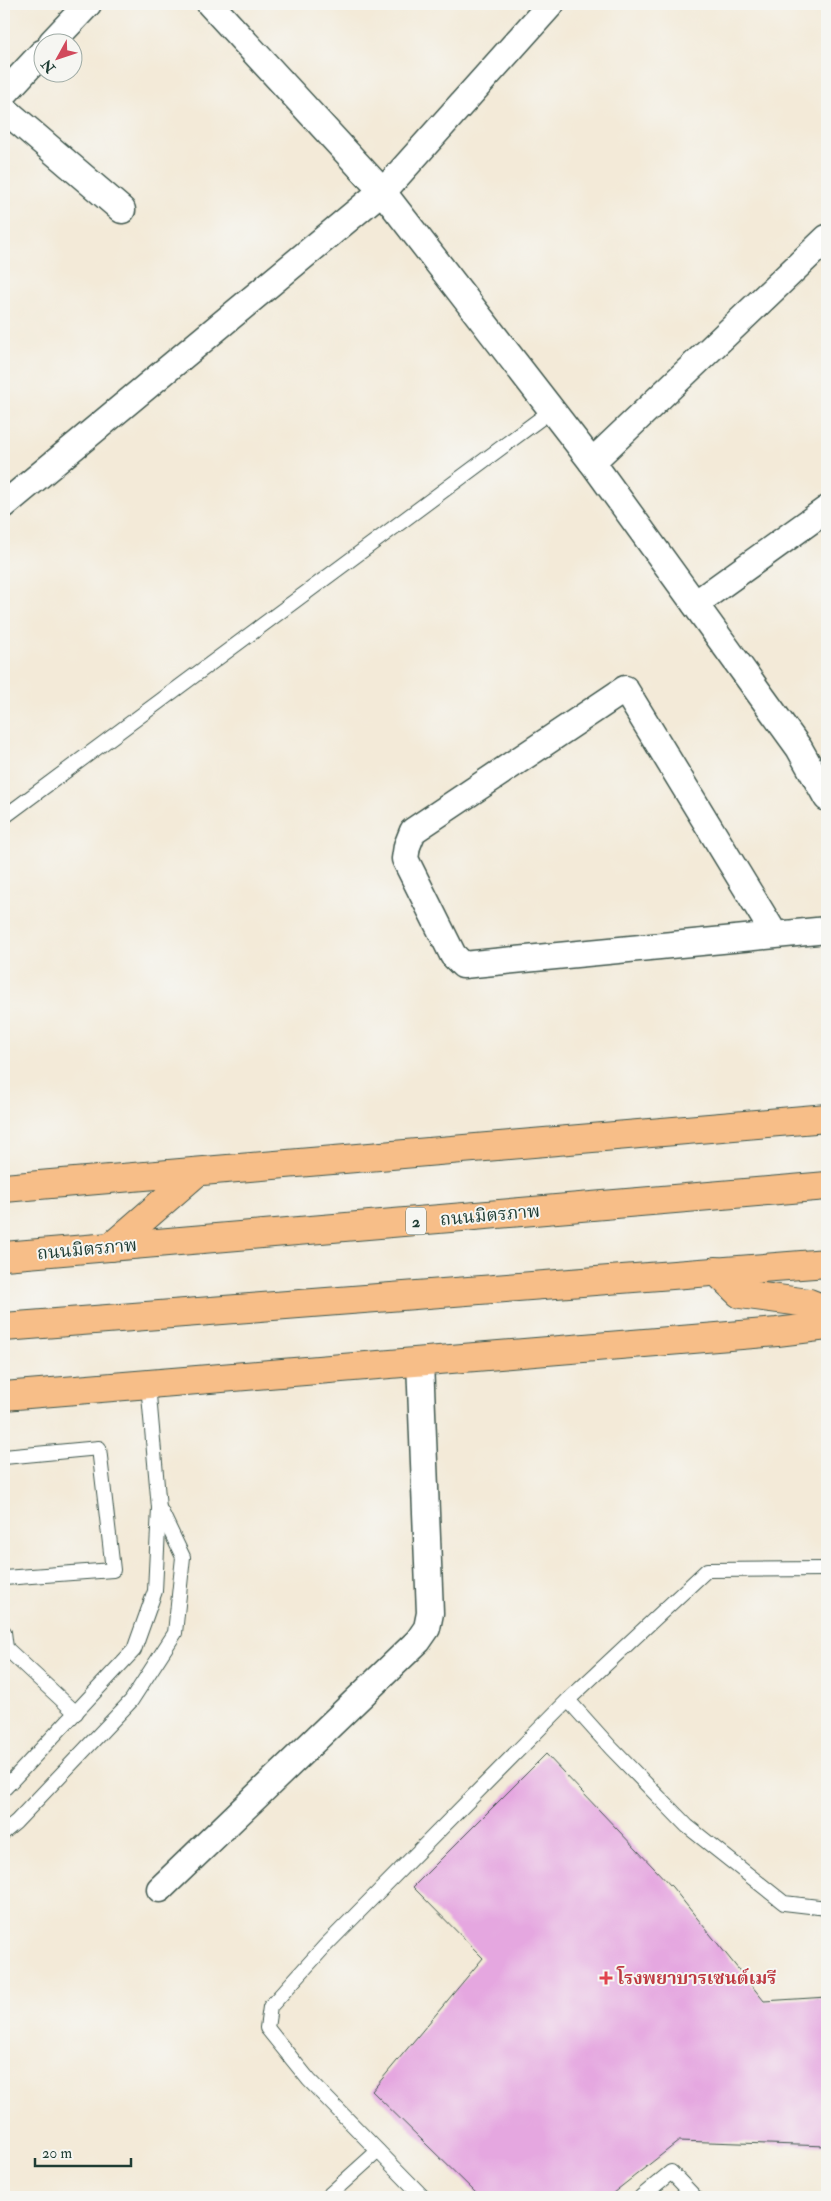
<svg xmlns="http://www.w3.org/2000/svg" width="831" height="2201" font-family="'IM FELL Double Pica','Noto Serif Thai',serif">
<rect width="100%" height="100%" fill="#f6f6f2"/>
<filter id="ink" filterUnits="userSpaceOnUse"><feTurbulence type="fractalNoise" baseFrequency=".02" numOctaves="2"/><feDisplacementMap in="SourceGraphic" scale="10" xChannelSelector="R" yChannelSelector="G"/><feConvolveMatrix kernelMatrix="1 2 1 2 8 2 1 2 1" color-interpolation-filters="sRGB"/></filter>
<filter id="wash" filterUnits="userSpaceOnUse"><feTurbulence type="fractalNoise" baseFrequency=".0096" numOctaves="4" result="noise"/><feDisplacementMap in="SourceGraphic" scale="20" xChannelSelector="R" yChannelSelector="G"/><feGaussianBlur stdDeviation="1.12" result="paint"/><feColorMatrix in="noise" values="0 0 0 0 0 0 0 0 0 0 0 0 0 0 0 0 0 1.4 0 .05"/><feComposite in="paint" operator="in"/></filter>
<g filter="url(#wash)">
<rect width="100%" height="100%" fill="#f3ead8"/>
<g id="blocks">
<path fill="#e5a7e0" d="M 546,1754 L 672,1887 L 764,2001 L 827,1997 L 827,2146 L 679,2141 L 608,2197 L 480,2197 L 372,2091 L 483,1958 L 413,1887 Z"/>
</g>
</g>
<g filter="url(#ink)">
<use href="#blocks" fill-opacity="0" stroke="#3f574d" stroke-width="1"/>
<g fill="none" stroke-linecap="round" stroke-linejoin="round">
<defs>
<g id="lane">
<path d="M 4,817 L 552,410"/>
<path d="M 4,1457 L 99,1448 L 113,1570 L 4,1578"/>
<path d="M 827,1569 L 707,1570 L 568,1700 L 611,1748 L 687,1826 L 784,1903 L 827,1908"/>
<path d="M 4,1632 L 6,1648 L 76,1713"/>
<path d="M 4,1789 L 134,1650 L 155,1591 L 159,1508 L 148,1384"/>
<path d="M 4,1832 L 16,1822 L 131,1701 L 175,1633 L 183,1557 L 161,1511"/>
<path d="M 327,2197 L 378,2151"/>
<path d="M 423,2197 L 309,2080 L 267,2028 L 270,2007 L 325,1946 L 568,1700"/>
<path d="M 641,2197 L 671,2172 L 695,2197"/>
</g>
<g id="street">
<path d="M 210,4 L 382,191 L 592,462 L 799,748 L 827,798"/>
<path d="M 52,42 L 88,4"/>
<path d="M 4,94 L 42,53"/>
<path d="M 4,109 L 122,210"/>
<path d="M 592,462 L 827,238"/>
<path d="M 4,505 L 389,185 L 551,4"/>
<path d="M 695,604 L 827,509"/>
<path d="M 775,935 L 625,689 L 413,831 L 407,846 L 405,859 L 453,955 L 463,965 L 827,930"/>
<path d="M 160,1889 L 418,1641 L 427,1628 L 430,1613 L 420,1362"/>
</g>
<g id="highway">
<path d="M 4,1188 L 827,1118"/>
<path d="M 111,1247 L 196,1173"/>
<path d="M 4,1256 L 827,1186"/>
<path d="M 716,1271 L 740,1294 L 809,1303 L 827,1310"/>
<path d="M 4,1327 L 827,1263"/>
<path d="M 4,1396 L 777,1332 L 827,1326"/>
</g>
</defs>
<use href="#lane" stroke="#3f574d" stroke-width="16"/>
<use href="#street" stroke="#3f574d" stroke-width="29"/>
<use href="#highway" stroke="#3f574d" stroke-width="30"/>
<use href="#lane" stroke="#fff" stroke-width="14"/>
<use href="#street" stroke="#fff" stroke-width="26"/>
<use href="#highway" stroke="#f7be88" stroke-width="28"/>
</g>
</g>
<path fill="#e0444e" stroke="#f6f6f2" stroke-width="2" d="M603.5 1970.5h5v5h5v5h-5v5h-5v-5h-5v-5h5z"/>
<g text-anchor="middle" stroke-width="4" stroke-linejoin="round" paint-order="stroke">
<rect fill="#f6f6f2" stroke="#60746d" stroke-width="1" x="406" y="1207.5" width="20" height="27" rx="4"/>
<g font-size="16" font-weight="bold" fill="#1f3d34">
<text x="416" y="1227">2</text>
</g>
<g font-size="18" fill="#1f3d34" stroke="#f6f6f2">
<text transform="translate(490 1215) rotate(-5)" y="6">ถนนมิตรภาพ</text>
<text transform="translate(87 1249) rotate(-5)" y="6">ถนนมิตรภาพ</text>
</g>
<g font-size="18" font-weight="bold" fill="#be3a42" stroke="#f6f6f2" text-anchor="start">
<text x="617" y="1984">โรงพยาบารเซนต์เมรี</text>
</g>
</g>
<rect width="831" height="2201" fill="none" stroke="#f6f6f2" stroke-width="20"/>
<g transform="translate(58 58) rotate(230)"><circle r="24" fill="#f6f6f2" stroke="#a0aca6"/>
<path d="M0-4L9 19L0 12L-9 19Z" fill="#d1495b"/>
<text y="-8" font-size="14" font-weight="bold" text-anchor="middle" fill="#1f3d34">N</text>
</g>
<path d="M35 2158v8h96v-8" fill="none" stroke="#1f3d34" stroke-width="2.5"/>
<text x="42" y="2158" font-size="15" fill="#1f3d34" stroke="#f6f6f2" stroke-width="4" paint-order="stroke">20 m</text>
</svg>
